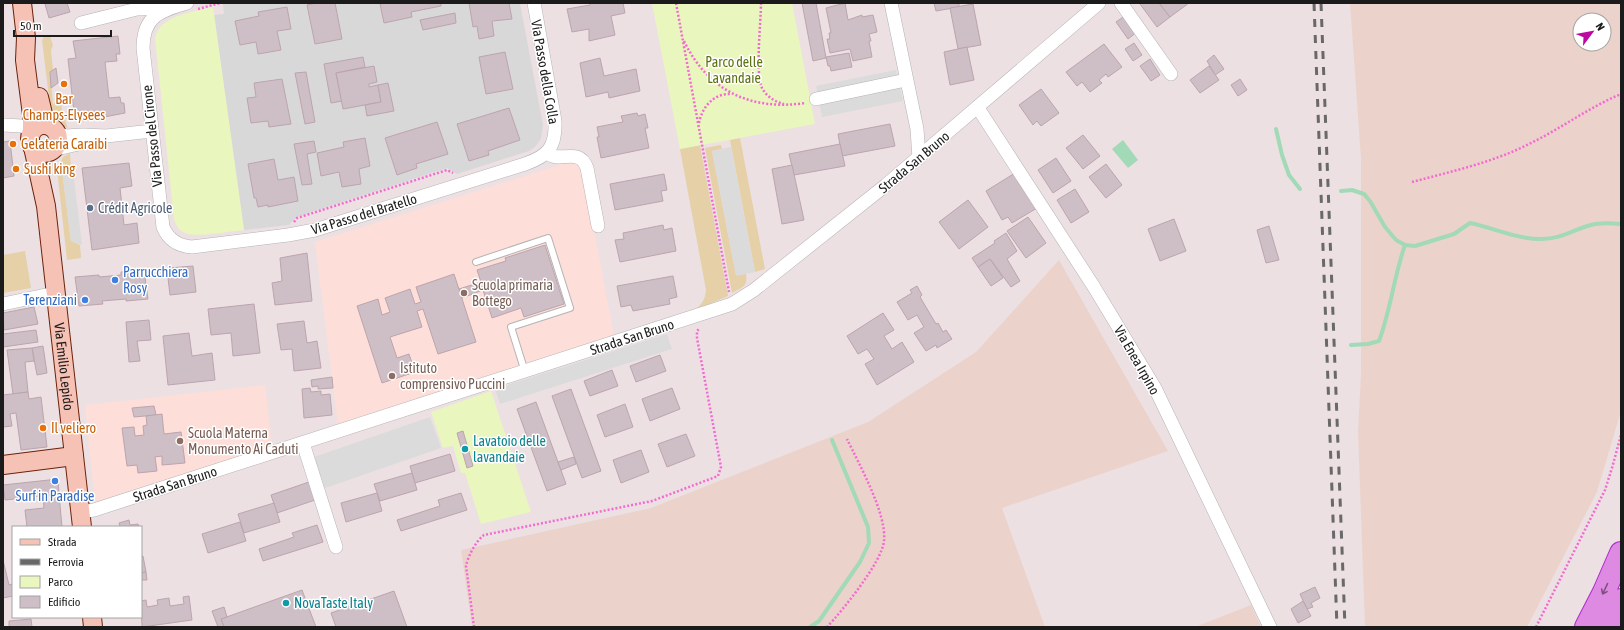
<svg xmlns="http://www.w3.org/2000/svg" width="1624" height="630" font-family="'Asap Condensed',sans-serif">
<rect width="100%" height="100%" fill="#ece0e3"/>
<path fill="#d9d8d9" d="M 227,3 L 252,3 L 254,4 L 259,3 L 520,3 L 543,125 L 541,139 L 535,147 L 529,151 L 457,174 L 447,168 L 296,217 L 289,225 L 244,230 L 214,15 L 224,14 L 223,4 Z"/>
<g fill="#fdded8">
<path d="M 569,162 L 577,163 L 583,172 L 614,336 L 338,425 L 315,242 Z"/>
<path d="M 265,385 L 272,446 L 95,502 L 85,405 Z"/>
</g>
<g fill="#ebd3cc" fill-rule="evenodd">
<path d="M 1350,3 L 1621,3 L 1621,411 L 1597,492 L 1527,627 L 1365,627 L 1358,431 L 1361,374 L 1361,159 ZM 1580,20 L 1604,20 L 1604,44 L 1580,44 Z"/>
<path d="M 1059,260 L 1168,451 L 1002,508 L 1045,627 L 472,627 L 461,550 L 651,508 L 868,422 L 976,352 Z"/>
<path d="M 1251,605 L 1261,627 L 1195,627 Z"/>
</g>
<g fill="#e5d0a7">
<path d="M 50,36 L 53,45 L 51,50 L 53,70 L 50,72 L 53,104 L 60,99 L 63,115 L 68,128 L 58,124 L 51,114 L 42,40 L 44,37 Z"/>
<path d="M 740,138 L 765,269 L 755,272 L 730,140 Z"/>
<path d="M 700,145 L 728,296 L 693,311 C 702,305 705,300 706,290 L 680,149 Z"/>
<path d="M 721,145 L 722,149 L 712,151 L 736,275 L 746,274 C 748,287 742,287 732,293 L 705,148 Z"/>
<path d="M 70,153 L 71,169 L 64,167 L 62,171 L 71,241 L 80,245 L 81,258 L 67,260 L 57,169 L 63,157 Z"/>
<path d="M 25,251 L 31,288 L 3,293 L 3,255 Z"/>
</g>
<g fill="#e9f6bd">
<path d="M 652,3 L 792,3 L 815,124 L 680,149 Z"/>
<path d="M 213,7 L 244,230 C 231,231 195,238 185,233 C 178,230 176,225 174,219 L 155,38 C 159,15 194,12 213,7 Z"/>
<path d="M 491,391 L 531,512 L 481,524 L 465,473 L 461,473 L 453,446 L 443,448 L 431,412 Z"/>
</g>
<g fill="#dbdbdb">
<path d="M 896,70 L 903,101 L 822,117 L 816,86 Z"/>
<path d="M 731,147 L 755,272 L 736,276 L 712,151 Z"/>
<path d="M 64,166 L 73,170 L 82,245 L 71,241 L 62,171 Z"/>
<path d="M 667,334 L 672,349 L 500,404 L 495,389 Z"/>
<path d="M 430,417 L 441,448 L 325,488 L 314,457 Z"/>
</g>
<path fill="#a2d9b7" d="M 1123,140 L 1138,160 L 1128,168 L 1112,149 Z"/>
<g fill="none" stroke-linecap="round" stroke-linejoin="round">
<g stroke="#a2d9b7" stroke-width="4">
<path d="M 1276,129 L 1282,155 L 1289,175 L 1300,189"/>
<path d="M 1341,191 L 1352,190 L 1364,194 L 1370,201 L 1385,227 L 1396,240 L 1405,245 L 1415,246 L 1454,234 L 1470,223 C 1494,228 1516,239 1541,239 C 1562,239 1572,230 1591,225 C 1600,222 1611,223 1621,224"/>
<path d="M 1351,345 L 1368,344 L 1379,341 C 1391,309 1394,276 1405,245"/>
<path d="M 810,627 L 819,621 L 860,562 L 869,543 L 868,527 L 832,440"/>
</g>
</g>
<g fill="#cebec5" stroke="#bda4ae">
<path d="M 48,3 L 67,3 L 70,12 L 49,18 L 45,4 Z"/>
<path d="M 316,3 L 335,3 L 342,39 L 315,44 L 307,5 Z"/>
<path d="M 386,3 L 441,3 L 441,6 L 411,12 L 412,17 L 384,23 L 380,4 Z"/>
<path d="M 469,3 L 509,3 L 512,19 L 492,21 L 494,36 L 479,39 L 477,26 L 473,27 Z"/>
<path d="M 590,3 L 623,3 L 625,13 L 611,16 L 615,35 L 589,41 L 589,29 L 572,32 L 567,9 L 590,5 Z"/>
<path d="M 802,3 L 816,3 L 826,58 L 813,61 Z"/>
<path d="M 845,3 L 848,20 L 862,15 L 862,17 L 873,15 L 877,32 L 869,34 L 871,41 L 869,41 L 872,57 L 853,61 L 850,49 L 830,53 L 827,39 L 830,39 L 829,33 L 831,33 L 826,8 Z"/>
<path d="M 934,3 L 959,3 L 959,7 L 936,11 Z"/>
<path d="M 1141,3 L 1159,3 L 1170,17 L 1157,27 L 1140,4 Z"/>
<path d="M 1159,3 L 1189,3 L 1170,17 Z"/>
<path d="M 973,4 L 981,45 L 958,49 L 950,8 Z"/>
<path d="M 287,7 L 291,29 L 277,31 L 281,50 L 258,54 L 256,42 L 240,45 L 235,21 L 259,16 L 258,12 Z"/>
<path d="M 455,13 L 456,23 L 423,30 L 420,20 Z"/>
<path d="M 1126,15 L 1138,31 L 1128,39 L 1116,22 Z"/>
<path d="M 118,36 L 120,54 L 116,54 L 117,61 L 105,62 L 109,98 L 120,97 L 121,103 L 124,103 L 125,113 L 83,121 L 82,111 L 74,112 L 68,59 L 76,58 L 73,41 Z"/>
<path d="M 1134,43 L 1142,55 L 1133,61 L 1125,49 Z"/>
<path d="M 1104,44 L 1122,67 L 1108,77 L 1106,74 L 1099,80 L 1102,83 L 1090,92 L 1082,82 L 1077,86 L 1066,72 Z"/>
<path d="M 967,47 L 974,80 L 950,85 L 944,52 Z"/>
<path d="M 505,52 L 513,89 L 486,94 L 479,57 Z"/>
<path d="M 849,53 L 852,67 L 831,71 L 830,66 L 828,66 L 826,57 Z"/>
<path d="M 1214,55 L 1224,69 L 1215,75 L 1207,61 Z"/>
<path d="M 363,57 L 365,67 L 336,73 L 342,101 L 331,103 L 324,64 Z"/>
<path d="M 600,58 L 604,76 L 636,69 L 640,91 L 609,98 L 608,92 L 586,97 L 580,63 Z"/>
<path d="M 1150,59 L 1160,75 L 1151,81 L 1140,66 Z"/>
<path d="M 374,66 L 377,82 L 369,84 L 369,87 L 378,85 L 381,102 L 343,109 L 336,73 Z"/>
<path d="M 1209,66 L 1219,80 L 1200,93 L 1190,80 Z"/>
<path d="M 56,68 L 58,83 L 51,88 L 50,72 Z"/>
<path d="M 306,72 L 315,122 L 305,124 L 295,73 Z"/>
<path d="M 282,79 L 291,124 L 269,127 L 268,121 L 251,123 L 247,98 L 256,97 L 254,83 Z"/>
<path d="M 1240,79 L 1247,90 L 1238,96 L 1231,85 Z"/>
<path d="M 388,83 L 394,111 L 367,116 L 365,105 L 381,102 L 378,85 Z"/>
<path d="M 1041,89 L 1059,113 L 1041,126 L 1037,121 L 1033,125 L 1019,105 Z"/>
<path d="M 509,108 L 520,140 L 488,151 L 489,155 L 469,161 L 457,124 Z"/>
<path d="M 637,113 L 638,116 L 645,114 L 648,128 L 645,128 L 649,148 L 601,158 L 597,137 L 599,137 L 597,127 L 623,122 L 621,116 Z"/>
<path d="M 437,122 L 448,154 L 416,164 L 417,168 L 397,175 L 385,138 Z"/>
<path d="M 890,124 L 895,146 L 842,156 L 838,134 Z"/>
<path d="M 1083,135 L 1100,156 L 1083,169 L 1066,148 Z"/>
<path d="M 365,138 L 370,166 L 359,169 L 361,184 L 342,187 L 339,172 L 321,176 L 317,153 L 344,147 L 343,142 Z"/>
<path d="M 10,141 L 14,176 L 3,178 L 3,142 Z"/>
<path d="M 314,141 L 316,152 L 307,154 L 312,184 L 302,185 L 294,144 Z"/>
<path d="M 840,144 L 845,166 L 794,175 L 789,154 Z"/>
<path d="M 1056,158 L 1071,181 L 1053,193 L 1038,170 Z"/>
<path d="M 274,159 L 278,180 L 294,177 L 298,201 L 268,207 L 268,205 L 258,207 L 256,198 L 254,198 L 248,164 Z"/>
<path d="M 129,163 L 132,186 L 120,188 L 124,225 L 137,223 L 139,243 L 92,250 L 82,168 Z"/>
<path d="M 1106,164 L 1122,185 L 1106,198 L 1089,177 Z"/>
<path d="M 792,165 L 804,220 L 782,224 L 772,169 Z"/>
<path d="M 1015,173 L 1037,208 L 1012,223 L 1008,217 L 1002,220 L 986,191 Z"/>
<path d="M 664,174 L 667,190 L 661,191 L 663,201 L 615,210 L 610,184 Z"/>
<path d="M 1075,189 L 1089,212 L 1071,223 L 1057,200 Z"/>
<path d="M 968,200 L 988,227 L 959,249 L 939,222 Z"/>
<path d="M 1028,217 L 1046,243 L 1026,258 L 1007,231 Z"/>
<path d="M 1174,219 L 1186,251 L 1160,261 L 1148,229 Z"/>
<path d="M 663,225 L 664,230 L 672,228 L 676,251 L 620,262 L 615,240 L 624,239 L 623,233 Z"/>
<path d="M 1269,226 L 1279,260 L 1266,263 L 1257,230 Z"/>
<path d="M 1006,233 L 1017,251 L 1007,259 L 1020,281 L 1011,287 L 990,259 L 978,267 L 972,258 L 995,243 L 994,241 Z"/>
<path d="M 545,245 L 564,304 L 524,317 L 521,308 L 492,318 L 483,290 L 462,298 L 459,289 L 481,282 L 477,270 L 506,261 L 505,258 Z"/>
<path d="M 307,253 L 312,301 L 275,305 L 272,283 L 282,281 L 280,258 Z"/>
<path d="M 990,259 L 1003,278 L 991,286 L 978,267 Z"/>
<path d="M 193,266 L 196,292 L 170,295 L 168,278 L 170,278 L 169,268 Z"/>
<path d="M 144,270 L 148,299 L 126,301 L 126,299 L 102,301 L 103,304 L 79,306 L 75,277 L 99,275 L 99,277 L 121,275 L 121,272 Z"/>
<path d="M 454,274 L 476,342 L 438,354 L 423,309 L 417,311 L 422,327 L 390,337 L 397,358 L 409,354 L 415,372 L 382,383 L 357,306 L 378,299 L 382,315 L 390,312 L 385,298 L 410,289 L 415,304 L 421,302 L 416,287 Z"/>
<path d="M 673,276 L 677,297 L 669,299 L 670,304 L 633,311 L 631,305 L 621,307 L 617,286 Z"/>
<path d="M 917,286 L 922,295 L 920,297 L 936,324 L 938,323 L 943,332 L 946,330 L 952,339 L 937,348 L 936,345 L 926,351 L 914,333 L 924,327 L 917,315 L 908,320 L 897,302 L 912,293 L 910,290 Z"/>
<path d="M 254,304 L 260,353 L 233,356 L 231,333 L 211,335 L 208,309 Z"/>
<path d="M 34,307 L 38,324 L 4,330 L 3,313 Z"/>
<path d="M 883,313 L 894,330 L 884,336 L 892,349 L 902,342 L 914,362 L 877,385 L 865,364 L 874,359 L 867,349 L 858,354 L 847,336 Z"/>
<path d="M 149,320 L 151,340 L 137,341 L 140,361 L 129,362 L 126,322 Z"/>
<path d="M 304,321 L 307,343 L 317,341 L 321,368 L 294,371 L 292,349 L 281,350 L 277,324 Z"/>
<path d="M 36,330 L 38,342 L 3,347 L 3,334 Z"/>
<path d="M 189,333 L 192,356 L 212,353 L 215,380 L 168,385 L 163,336 Z"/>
<path d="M 43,346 L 47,373 L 37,375 L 32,348 Z"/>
<path d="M 32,348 L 34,361 L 25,362 L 28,392 L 13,394 L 7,350 Z"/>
<path d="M 660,355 L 666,371 L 636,382 L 630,366 Z"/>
<path d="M 612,370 L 618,386 L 590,396 L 584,381 Z"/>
<path d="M 332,377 L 333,388 L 318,389 L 318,386 L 312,387 L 311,380 Z"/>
<path d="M 310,388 L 311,392 L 321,391 L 321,395 L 330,394 L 332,415 L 304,418 L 302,389 Z"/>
<path d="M 672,388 L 680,409 L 650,421 L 642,399 Z"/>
<path d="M 571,389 L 601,471 L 582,478 L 552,396 Z"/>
<path d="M 28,392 L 29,399 L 41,397 L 47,447 L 21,450 L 16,413 L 10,414 L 12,426 L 3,427 L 3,395 Z"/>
<path d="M 536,402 L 566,484 L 547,491 L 517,409 Z"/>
<path d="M 625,404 L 633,427 L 605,437 L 597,415 Z"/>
<path d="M 154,406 L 156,415 L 134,417 L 132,408 Z"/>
<path d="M 162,414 L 164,434 L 181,432 L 185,463 L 162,465 L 162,456 L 155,457 L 157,471 L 138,473 L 137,465 L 127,466 L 122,428 L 134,427 L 135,436 L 144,435 L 143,426 L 147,425 L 146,416 Z"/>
<path d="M 463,431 L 473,466 L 467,468 L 457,433 Z"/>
<path d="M 686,434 L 695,456 L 667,467 L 658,444 Z"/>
<path d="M 641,450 L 649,472 L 621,483 L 613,460 Z"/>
<path d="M 450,454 L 455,471 L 415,483 L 410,466 Z"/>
<path d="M 574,457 L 576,464 L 561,470 L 558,462 Z"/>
<path d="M 412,473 L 417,490 L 380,501 L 374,484 Z"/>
<path d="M 58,479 L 59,494 L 5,500 L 3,485 Z"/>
<path d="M 309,482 L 315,500 L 277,513 L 271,495 Z"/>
<path d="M 377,493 L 382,511 L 346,522 L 341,503 Z"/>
<path d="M 461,493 L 467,510 L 401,531 L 397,520 L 440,506 L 438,500 Z"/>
<path d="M 59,494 L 62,527 L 27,527 L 25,510 L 44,508 L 43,496 Z"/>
<path d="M 274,503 L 280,522 L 244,533 L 238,514 Z"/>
<path d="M 129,520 L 130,525 L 138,524 L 139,527 L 120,527 L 119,523 Z"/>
<path d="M 240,522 L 246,541 L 208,553 L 202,534 Z"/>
<path d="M 317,525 L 323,542 L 263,561 L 259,549 L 294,537 L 292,533 Z"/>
<path d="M 141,556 L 143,556 L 146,572 L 141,573 Z"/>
<path d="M 3,560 L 9,585 L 13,584 L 13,596 L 3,598 Z"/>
<path d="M 146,572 L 147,580 L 141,580 L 141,573 Z"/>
<path d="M 1315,587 L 1320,598 L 1311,603 L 1313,607 L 1307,609 L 1300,594 Z"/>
<path d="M 302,590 L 316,627 L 224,627 L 221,619 Z"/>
<path d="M 394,591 L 407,627 L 336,627 L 331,613 Z"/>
<path d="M 189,596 L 192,620 L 142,627 L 141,601 L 146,600 L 147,607 L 158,605 L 157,600 L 169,598 L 170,606 L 184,604 L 183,597 Z"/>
<path d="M 1303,601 L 1311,616 L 1298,623 L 1291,609 Z"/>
<path d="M 224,607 L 227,617 L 221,619 L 224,627 L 218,627 L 212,611 Z"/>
<path d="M 31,619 L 32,627 L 9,627 L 9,621 Z"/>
</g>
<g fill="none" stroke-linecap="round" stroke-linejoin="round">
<defs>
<path id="lane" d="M 476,262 L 548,238 L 570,308 L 511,327 L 525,372"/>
<g id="street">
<path d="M 187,3 C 160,11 143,16 143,48 L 163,227 C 168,239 178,246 192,247 L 288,235 L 315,230 L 525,164 C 549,156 556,146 555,121 L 534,3"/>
<path d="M 891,3 L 917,129 L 919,158"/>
<path d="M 1121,3 L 1171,74"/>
<path d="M 81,23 L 137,9 L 166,8"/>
<path d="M 816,99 L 906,80"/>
<path d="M 978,108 L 1094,287 L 1155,388 L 1270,627"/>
<path d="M 3,125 L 22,126 L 32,131"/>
<path d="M 56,133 L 66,136 L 83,135 L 106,136 L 152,131"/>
<path d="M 52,150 L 97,140"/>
<path d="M 547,153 C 560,164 579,146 587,168 L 598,226"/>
<path d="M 3,304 L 55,293"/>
<path d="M 303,443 L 336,547"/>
<path d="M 80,512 L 94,510 L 732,304 L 754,290 L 886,185 L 1099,3"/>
</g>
<g id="secondary">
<path d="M 22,3 L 26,38 L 25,60 L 32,115 L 32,131"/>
<path d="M 39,97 L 44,118 L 49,126"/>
<circle cx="44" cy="139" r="14"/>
<path id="s1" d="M 33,147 L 46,206 L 82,527"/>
<path d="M 3,465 L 74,456"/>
<path d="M 92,617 L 93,627"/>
</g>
<g id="highway">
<path d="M 1586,627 L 1604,592 L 1621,553"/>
<path d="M 1607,627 L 1621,600"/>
</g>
</defs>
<use href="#lane" stroke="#b4b4b4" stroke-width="8"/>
<use href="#street" stroke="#b4b4b4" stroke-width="14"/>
<use href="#secondary" stroke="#6b2209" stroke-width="20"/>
<use href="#highway" stroke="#ae2acd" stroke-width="24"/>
<g stroke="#f36ad0" stroke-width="2.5" stroke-dasharray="2 2" stroke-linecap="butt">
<path d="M 676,3 L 729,292"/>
<path d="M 761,3 C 761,21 755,74 762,88 C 766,96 775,102 784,104"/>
<path d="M 198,9 L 220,3"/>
<path d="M 684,41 C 708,91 751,111 805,103"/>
<path d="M 55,100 L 63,99"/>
<path d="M 699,123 C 702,107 714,93 731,94"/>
<path d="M 1412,182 C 1453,171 1495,162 1533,142 C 1563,127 1590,107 1621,94"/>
<path d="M 294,222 L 297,218 L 447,170 L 453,173"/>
<path d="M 474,627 L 466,566 C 468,556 476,541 484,535 L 652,501 L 718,476 L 721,467 L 697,338 L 697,331 L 700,328"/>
<path d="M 827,627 C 842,611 882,562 884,541 C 887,514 859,464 847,439"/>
<path d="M 1536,627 L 1605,490 L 1612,468 L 1621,435"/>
</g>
<use href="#lane" stroke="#fff" stroke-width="6"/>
<use href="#street" stroke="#fff" stroke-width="13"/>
<use href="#secondary" stroke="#f6c2b5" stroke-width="18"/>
<use href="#highway" stroke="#df8ae2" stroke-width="22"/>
<g stroke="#696969" stroke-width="3" stroke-dasharray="8 8" stroke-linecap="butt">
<path d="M 1314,3 L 1337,627"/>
<path d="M 1321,3 L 1345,627"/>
</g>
</g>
<defs><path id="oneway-shaft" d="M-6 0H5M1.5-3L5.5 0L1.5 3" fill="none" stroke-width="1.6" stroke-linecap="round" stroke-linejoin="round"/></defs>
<use stroke="#7d527e" href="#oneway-shaft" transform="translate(1605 589) rotate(115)"/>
<g fill="#e8710a" stroke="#fff" stroke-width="1.5">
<circle cx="64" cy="84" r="4"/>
<circle cx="13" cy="144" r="4"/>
<circle cx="16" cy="169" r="4"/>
<circle cx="43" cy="428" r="4"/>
</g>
<circle fill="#5c6f8a" stroke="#fff" stroke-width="1.5" cx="90" cy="208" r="4"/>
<g fill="#3f7fe0" stroke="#fff" stroke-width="1.5">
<circle cx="115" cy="280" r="4"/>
<circle cx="85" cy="300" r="4"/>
<circle cx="55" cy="481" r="4"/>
</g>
<g fill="#8d6e63" stroke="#fff" stroke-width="1.5">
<circle cx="464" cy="293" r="4"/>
<circle cx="392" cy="376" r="4"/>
<circle cx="180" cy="441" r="4"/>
</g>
<g fill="#0f9aa8" stroke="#fff" stroke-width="1.5">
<circle cx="465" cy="449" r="4"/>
<circle cx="286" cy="603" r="4"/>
</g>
<g text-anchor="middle" stroke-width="3" stroke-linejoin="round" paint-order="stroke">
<g font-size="14" fill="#5b720f" stroke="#fff">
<text x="734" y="67">Parco delle<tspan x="734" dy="16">Lavandaie</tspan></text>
</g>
<g font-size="14" fill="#1b1b1b" stroke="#fff">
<text transform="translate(545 72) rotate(80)" y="5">Via Passo della Colla</text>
<text transform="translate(152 136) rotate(-96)" y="5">Via Passo del Cirone</text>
<text transform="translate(914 162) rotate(-40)" y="5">Strada San Bruno</text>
<text transform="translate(364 214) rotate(-17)" y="5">Via Passo del Bratello</text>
<text transform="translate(632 337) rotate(-18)" y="5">Strada San Bruno</text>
<text transform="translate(1137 360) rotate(60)" y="5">Via Enea Irpino</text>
<text dy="5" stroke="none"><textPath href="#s1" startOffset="222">Via Emilio Lepido</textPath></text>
<text transform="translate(175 484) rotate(-18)" y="5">Strada San Bruno</text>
</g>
<g font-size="14" fill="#c56008" stroke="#fff" text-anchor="start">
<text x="64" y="104" text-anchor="middle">Bar<tspan x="64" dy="16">Champs-Elysees</tspan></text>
<text x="21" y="149">Gelateria Caraibi</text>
<text x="24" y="174">Sushi king</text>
<text x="51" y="433">Il veliero</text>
</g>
<g font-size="14" fill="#4e5e75" stroke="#fff" text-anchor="start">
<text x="98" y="213">Crédit Agricole</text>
</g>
<g font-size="14" fill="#366cbe" stroke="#fff" text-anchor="start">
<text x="123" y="277">Parrucchiera<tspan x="123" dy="16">Rosy</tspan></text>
<text x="77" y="305" text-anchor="end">Terenziani</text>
<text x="55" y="501" text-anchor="middle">Surf in Paradise</text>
</g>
<g font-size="14" fill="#785e54" stroke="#fff" text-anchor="start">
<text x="472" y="290">Scuola primaria<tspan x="472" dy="16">Bottego</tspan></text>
<text x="400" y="373">Istituto<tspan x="400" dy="16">comprensivo Puccini</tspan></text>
<text x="188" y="438">Scuola Materna<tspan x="188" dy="16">Monumento Ai Caduti</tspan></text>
</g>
<g font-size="14" fill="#0d838f" stroke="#fff" text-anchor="start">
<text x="473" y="446">Lavatoio delle<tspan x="473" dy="16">lavandaie</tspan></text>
<text x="294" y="608">NovaTaste Italy</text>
</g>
</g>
<rect width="1624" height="630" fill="none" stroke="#1b1b1b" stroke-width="8"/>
<rect x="12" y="526" width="130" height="92" fill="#ffffff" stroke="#a4a4a4"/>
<rect x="20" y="539" width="20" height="6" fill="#f6c2b5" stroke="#a4a4a4"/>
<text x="48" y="546" font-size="12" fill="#1b1b1b">Strada</text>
<rect x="20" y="559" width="20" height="6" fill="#696969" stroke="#a4a4a4"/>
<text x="48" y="566" font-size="12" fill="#1b1b1b">Ferrovia</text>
<rect x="20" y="576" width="20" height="12" fill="#e9f6bd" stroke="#a4a4a4"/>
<text x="48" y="586" font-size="12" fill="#1b1b1b">Parco</text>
<rect x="20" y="596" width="20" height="12" fill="#cebec5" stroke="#a4a4a4"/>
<text x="48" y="606" font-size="12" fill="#1b1b1b">Edificio</text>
<g transform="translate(1592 32) rotate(58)"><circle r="19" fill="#ffffff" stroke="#a4a4a4"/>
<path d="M0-3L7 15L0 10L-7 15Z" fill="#bd08a2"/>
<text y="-6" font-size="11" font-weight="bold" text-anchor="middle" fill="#1b1b1b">N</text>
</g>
<path d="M14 30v6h97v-6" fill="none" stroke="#1b1b1b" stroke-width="2"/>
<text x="20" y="30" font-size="12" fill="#1b1b1b" stroke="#ffffff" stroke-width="3" paint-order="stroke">50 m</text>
</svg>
